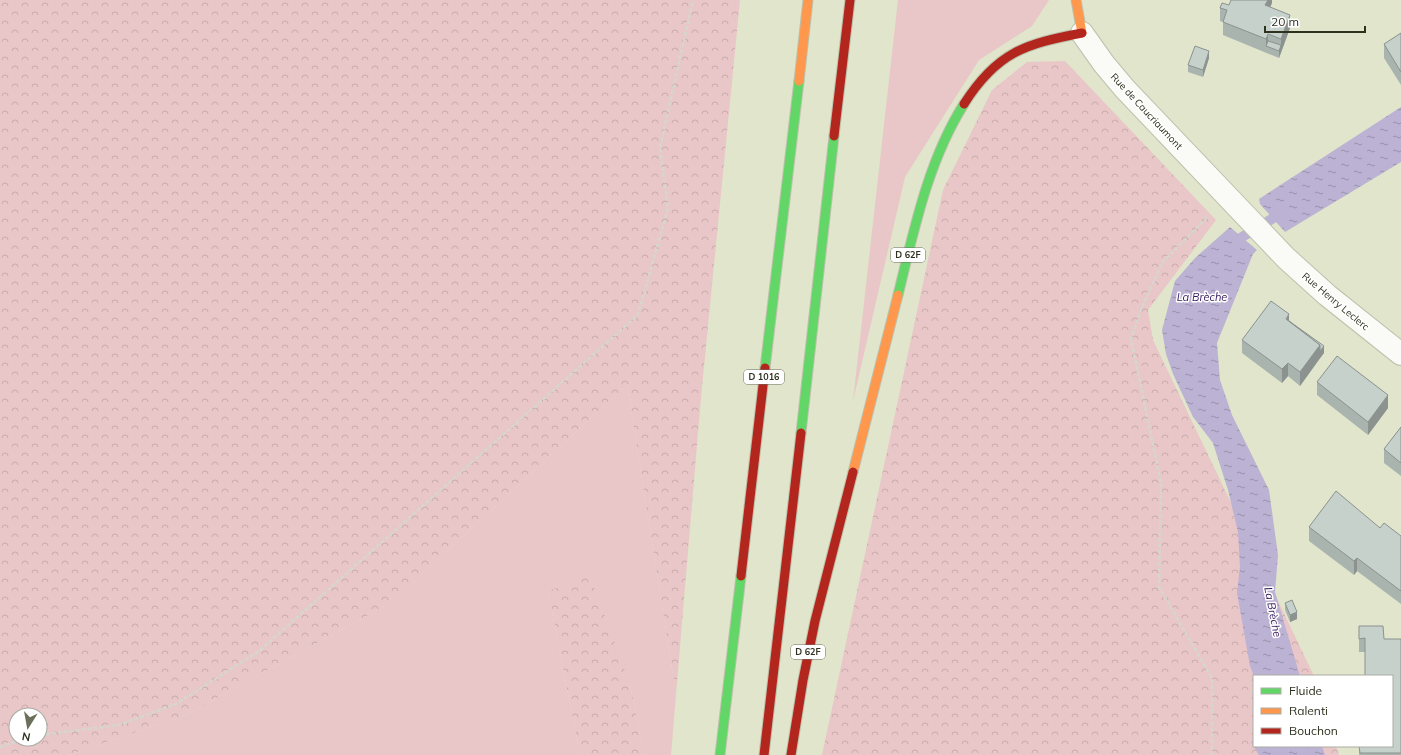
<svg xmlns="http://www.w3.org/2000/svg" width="1401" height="755" font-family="Mulish,sans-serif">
<defs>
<pattern id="forest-crowns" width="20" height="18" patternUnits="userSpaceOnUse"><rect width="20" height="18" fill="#e9c6c7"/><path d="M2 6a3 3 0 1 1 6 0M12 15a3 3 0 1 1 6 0" fill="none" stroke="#c8abaa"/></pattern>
<pattern id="water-ripples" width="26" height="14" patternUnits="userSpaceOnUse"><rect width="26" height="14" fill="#bcb2d3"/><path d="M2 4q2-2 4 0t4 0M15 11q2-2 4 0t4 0" fill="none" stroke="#9991ab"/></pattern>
</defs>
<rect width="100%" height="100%" fill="#e0e5cb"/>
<g fill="#e9c6c7">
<path d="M 898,0 L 1049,0 L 1032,26 L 979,60 L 905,177 L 853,401 Z"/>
<path d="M 627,385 L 676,694 L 671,755 L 644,755 L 630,684 L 548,591 L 580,755 L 69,755 L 186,715 L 392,602 Z"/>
</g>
<g fill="url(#forest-crowns)" fill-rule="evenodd">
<path d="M 0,0 L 740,0 L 701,397 L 676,694 L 627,385 L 392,602 L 186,715 L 69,755 L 0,755 ZM 16,715 L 40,715 L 40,739 L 16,739 Z"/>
<path d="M 1065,61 L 1216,220 L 1148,310 L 1153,340 L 1314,676 L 1254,676 L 1254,746 L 1336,746 L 1339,755 L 822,755 L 943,190 L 992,90 L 1027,62 Z"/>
<path d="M 590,576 L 630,684 L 644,755 L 580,755 L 548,591 Z"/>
</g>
<g fill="url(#water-ripples)">
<path d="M 1401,107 L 1401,162 L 1285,232 L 1260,204 L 1259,199 Z"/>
<path d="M 1230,227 L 1257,250 L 1253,254 L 1217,343 L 1220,380 L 1232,415 L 1269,490 L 1278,555 L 1275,592 L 1300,676 L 1254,676 L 1250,666 L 1237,593 L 1240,567 L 1238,532 L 1228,490 L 1213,443 L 1193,417 L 1173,374 L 1166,354 L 1162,330 L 1175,281 L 1195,258 Z"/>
<path d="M 1254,740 L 1254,746 L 1322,746 L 1325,755 L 1259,755 L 1251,742 Z"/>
</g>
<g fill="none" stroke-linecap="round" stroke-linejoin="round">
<path stroke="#bcb2d3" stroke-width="10" d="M 1235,247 L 1242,237 L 1285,211"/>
<defs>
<path id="street" d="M 1082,33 L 1104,64 L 1125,89 L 1286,258 L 1327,295 L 1401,354"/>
<g id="fast">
<path d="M 898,295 C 914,230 928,161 964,104"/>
<path d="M 765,368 L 799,81"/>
<path d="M 801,433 L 834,136"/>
<path d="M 720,755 L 741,576"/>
</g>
<g id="slow">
<path d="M 1076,0 L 1082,33"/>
<path d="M 799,81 L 808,0"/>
<path d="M 853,472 L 898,295"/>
</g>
<g id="jam">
<path d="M 964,104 C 997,52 1025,44 1082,33"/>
<path d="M 834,136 L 850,0"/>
<path d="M 741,576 L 765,368"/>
<path d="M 764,755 L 801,433"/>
<path d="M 791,755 L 803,680 L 815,621 L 853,472"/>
</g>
</defs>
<use href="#street" stroke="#bdc1ac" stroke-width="24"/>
<use href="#fast" stroke="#bdc1ac" stroke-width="11"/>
<use href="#slow" stroke="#bdc1ac" stroke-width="11"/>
<use href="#jam" stroke="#bdc1ac" stroke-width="11"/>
<g stroke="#d5d7cf" stroke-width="2.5" stroke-dasharray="4 2" stroke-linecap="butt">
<path d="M 1207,217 L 1163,262 L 1142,307 L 1131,339 L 1161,483 L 1159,587 L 1212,678 L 1212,755"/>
<path d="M 40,735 L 119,725 L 176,704 L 259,651 L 638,315 L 668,208 L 660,147 L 693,0"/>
<path d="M 0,747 L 22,739"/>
</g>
<use href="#street" stroke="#fafbf7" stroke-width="22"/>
<use href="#fast" stroke="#63d668" stroke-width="9"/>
<use href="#slow" stroke="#ff974d" stroke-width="9"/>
<use href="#jam" stroke="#b3261e" stroke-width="9"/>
</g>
<g fill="#aab4af">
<path d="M 1272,0 L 1272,3 L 1270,7 L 1290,28 L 1279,58 L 1223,35 L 1223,22 L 1220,21 L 1220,8 Z"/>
<path d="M 1401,33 L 1401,85 L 1384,58 L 1384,44 Z"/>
<path d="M 1209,58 L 1203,77 L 1188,72 L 1188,65 Z"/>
<path d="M 1289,321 L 1324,353 L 1300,386 L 1288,376 L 1282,383 L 1242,353 L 1242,340 Z"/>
<path d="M 1317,382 L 1388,408 L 1368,435 L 1317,395 Z"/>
<path d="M 1401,427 L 1401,476 L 1384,463 L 1384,449 Z"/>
<path d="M 1309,527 L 1380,528 L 1401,536 L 1401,604 L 1357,571 L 1354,575 L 1309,541 Z"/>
<path d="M 1285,603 L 1297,619 L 1290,622 L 1285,610 Z"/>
<path d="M 1359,626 L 1384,639 L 1401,639 L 1401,755 L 1359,755 L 1359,746 L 1392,746 L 1365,652 L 1359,652 Z"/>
</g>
<g fill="#8b928f">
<path d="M 1268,0 L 1272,0 L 1272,3 L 1265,19 L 1265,5 Z"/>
<path d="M 1290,15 L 1290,28 L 1279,58 L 1279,51 L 1281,45 L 1281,39 Z"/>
<path d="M 1268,34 L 1268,47 L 1266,46 L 1266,39 Z"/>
<path d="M 1209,51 L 1209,58 L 1203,77 L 1203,70 Z"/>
<path d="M 1289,314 L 1289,328 L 1286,319 Z"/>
<path d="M 1320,345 L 1320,358 L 1300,386 L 1300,372 Z"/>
<path d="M 1324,346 L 1324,353 L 1320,358 L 1320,351 Z"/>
<path d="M 1288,363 L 1288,376 L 1282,383 L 1282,369 Z"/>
<path d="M 1388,395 L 1388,408 L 1368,435 L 1368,422 Z"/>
<path d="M 1357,558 L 1357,571 L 1354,575 L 1354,561 Z"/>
<path d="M 1297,612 L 1297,619 L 1290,622 L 1290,615 Z"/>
</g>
<g fill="#c6d1cc" stroke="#8b928f">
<path d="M 1231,0 L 1268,0 L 1265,5 L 1290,15 L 1281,39 L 1268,34 L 1266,39 L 1223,22 L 1227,10 L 1220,8 L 1222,3 L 1229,5 Z"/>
<path d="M 1401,33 L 1401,72 L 1384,44 Z"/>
<path d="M 1268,41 L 1281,45 L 1279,51 L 1266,46 Z"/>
<path d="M 1195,46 L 1209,51 L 1203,70 L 1188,65 Z"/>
<path d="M 1271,301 L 1289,314 L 1286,319 L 1320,345 L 1300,372 L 1288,363 L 1282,369 L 1242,340 Z"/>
<path d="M 1289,321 L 1324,346 L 1320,351 L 1320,345 Z"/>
<path d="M 1337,356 L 1388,395 L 1368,422 L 1317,382 Z"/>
<path d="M 1401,427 L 1401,463 L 1384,449 Z"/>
<path d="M 1336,491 L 1380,528 L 1384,523 L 1401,536 L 1401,591 L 1357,558 L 1354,561 L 1309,527 Z"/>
<path d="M 1292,600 L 1297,612 L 1290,615 L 1285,603 Z"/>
<path d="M 1359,626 L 1383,626 L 1384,639 L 1401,639 L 1401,753 L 1360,753 L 1359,746 L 1392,746 L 1392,676 L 1365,676 L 1365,638 L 1359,639 Z"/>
</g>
<g text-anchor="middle" stroke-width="3" stroke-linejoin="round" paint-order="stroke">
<g fill="#fff" stroke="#6c6f62" stroke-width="1">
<rect x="891" y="248" width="34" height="14" rx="3"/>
<rect x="744" y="370" width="40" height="14" rx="3"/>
<rect x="791" y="645" width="34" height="14" rx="3"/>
</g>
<g font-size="9" font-weight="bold" fill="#2d311e">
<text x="908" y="258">D 62F</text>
<text x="764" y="380">D 1016</text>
<text x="808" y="655">D 62F</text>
</g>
<g font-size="10" fill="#2d311e" stroke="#fff">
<text transform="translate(1147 111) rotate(47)" y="4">Rue de Caucriaumont</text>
<text transform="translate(1336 301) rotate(40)" y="4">Rue Henry Leclerc</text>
</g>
<g font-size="11" font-style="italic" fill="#32165b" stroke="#fff">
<text x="1202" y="301">La Brèche</text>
<text transform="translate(1273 612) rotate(79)" y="4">La Brèche</text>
</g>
</g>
<rect x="1253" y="675" width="140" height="72" fill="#ffffff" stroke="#abada5"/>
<rect x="1261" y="688" width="20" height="6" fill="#63d668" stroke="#abada5"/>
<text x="1289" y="695" font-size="12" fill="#2d311e">Fluide</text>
<rect x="1261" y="708" width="20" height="6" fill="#ff974d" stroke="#abada5"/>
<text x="1289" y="715" font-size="12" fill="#2d311e">Ralenti</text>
<rect x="1261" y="728" width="20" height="6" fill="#b3261e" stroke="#abada5"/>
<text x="1289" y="735" font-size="12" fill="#2d311e">Bouchon</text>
<g transform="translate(28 727) rotate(191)"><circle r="19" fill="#ffffff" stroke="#abada5"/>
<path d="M0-3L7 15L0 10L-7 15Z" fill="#6c705b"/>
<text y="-6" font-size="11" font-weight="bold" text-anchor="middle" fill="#2d311e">N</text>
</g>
<path d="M1265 26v6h100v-6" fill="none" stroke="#2d311e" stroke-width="2"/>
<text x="1271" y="26" font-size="12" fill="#2d311e" stroke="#ffffff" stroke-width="3" paint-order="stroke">20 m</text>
</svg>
